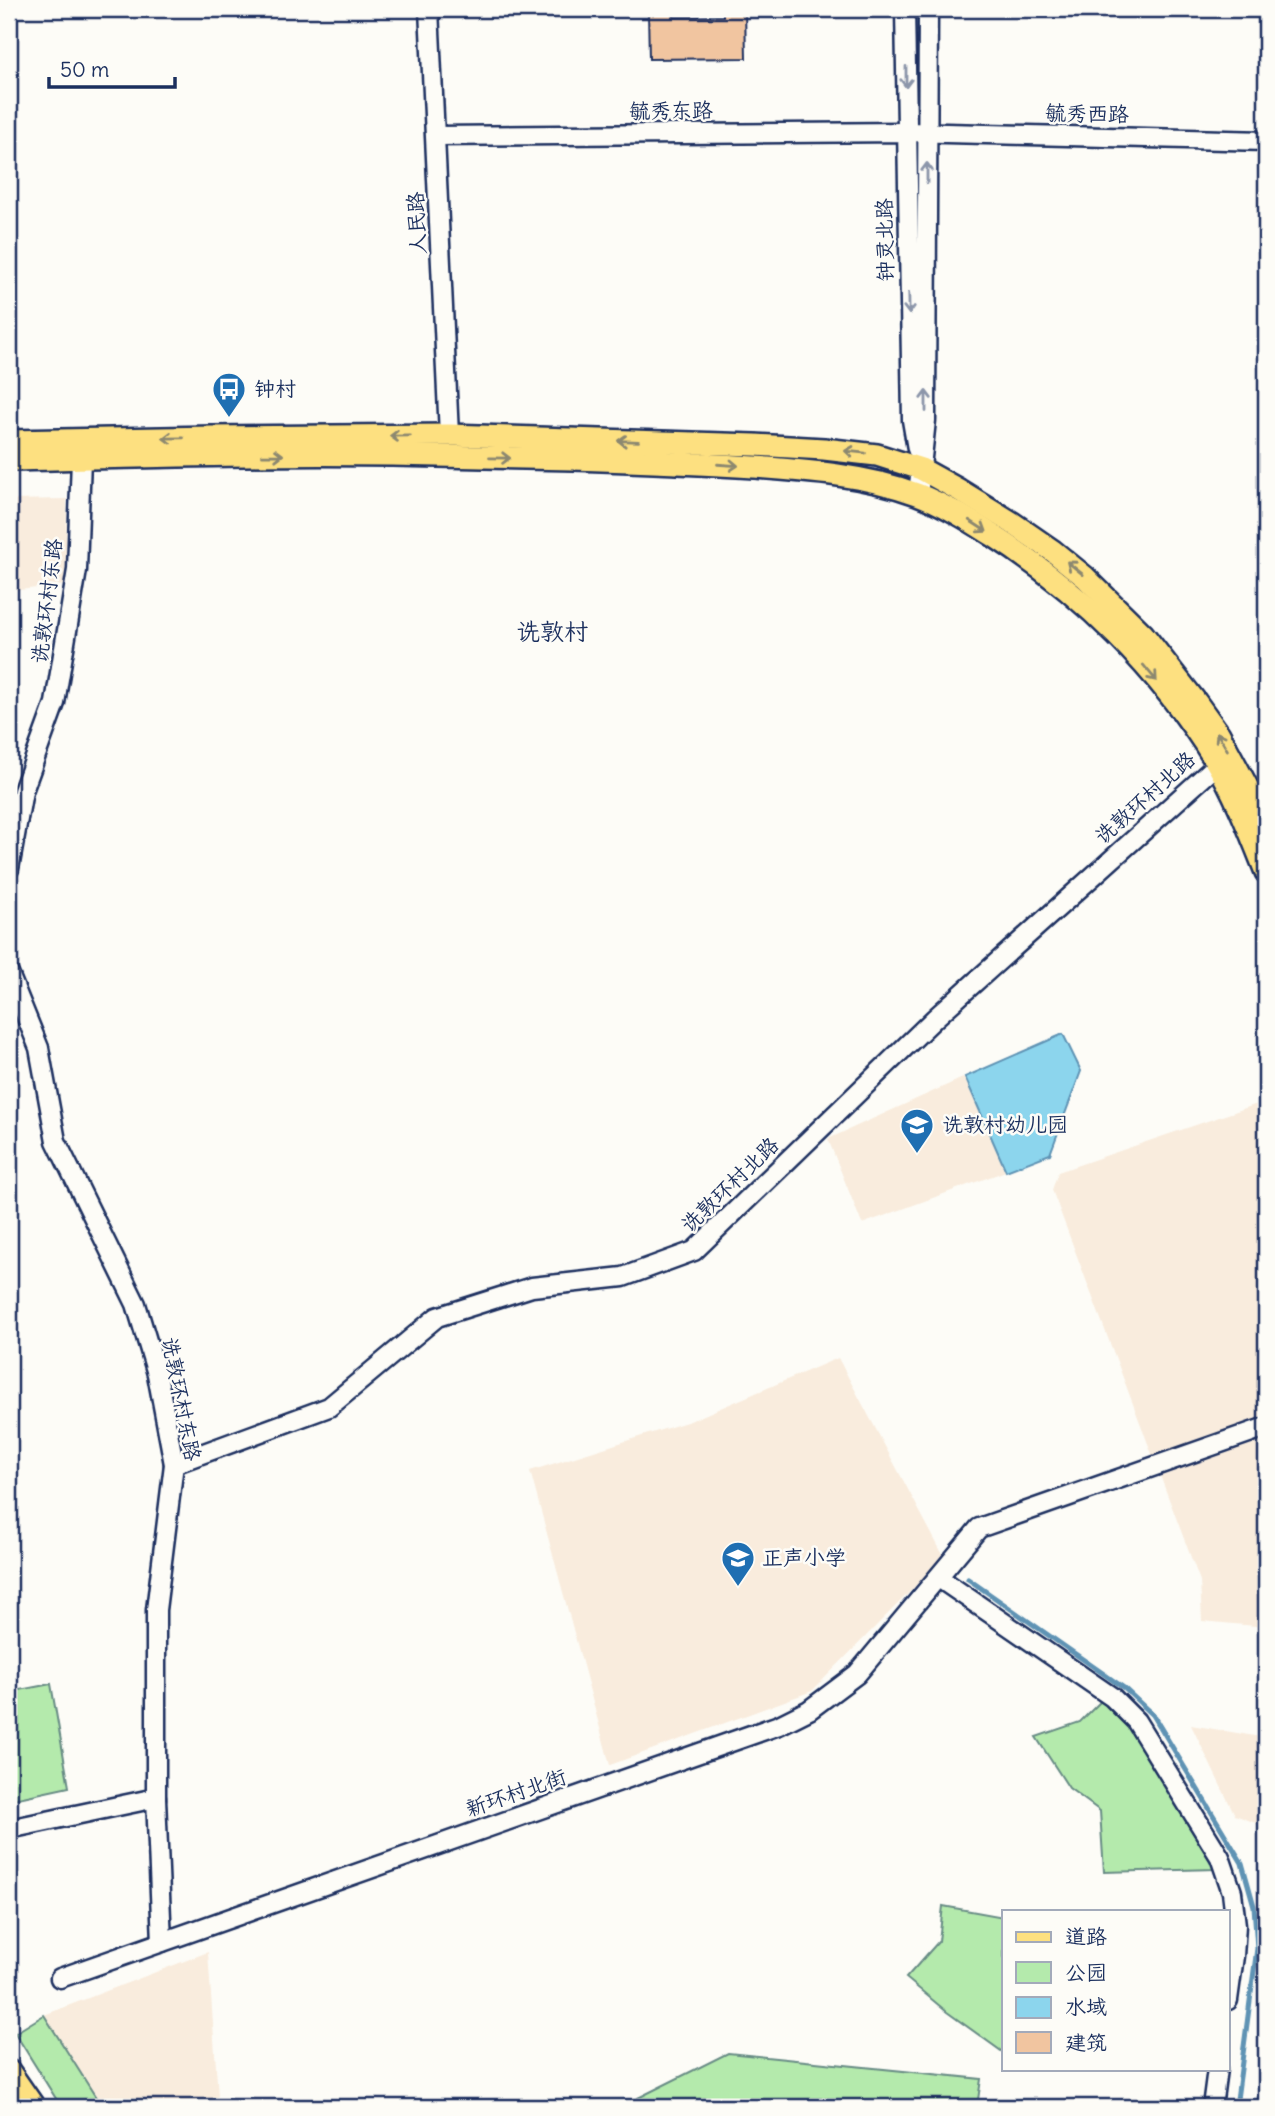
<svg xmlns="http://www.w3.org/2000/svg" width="1275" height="2116" font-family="Delius,'LXGW WenKai TC',sans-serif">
<rect width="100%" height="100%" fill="#fdfcf7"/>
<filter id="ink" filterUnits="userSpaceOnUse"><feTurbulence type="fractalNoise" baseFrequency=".0143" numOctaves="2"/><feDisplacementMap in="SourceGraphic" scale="14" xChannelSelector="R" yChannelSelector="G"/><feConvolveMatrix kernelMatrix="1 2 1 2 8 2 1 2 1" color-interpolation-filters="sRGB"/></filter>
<g filter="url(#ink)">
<g fill="#f9ecdd">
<path d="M 67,499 L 66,585 L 9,591 L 9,500 Z"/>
<path d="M 965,1077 L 1006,1171 L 862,1224 L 828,1139 Z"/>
<path d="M 1266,1101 L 1266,1627 L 1202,1621 L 1200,1581 L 1052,1190 L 1058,1172 Z"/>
<path d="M 838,1358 L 944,1557 L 812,1691 L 610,1765 L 530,1471 L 690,1421 Z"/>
<path d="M 1191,1725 L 1266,1738 L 1266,1827 L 1235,1815 Z"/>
<path d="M 208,1952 L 218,2096 L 193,2107 L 102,2107 L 44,2015 Z"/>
</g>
<g fill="#b4eaac" stroke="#688c85" stroke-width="2">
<path d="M 51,1684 L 69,1787 L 9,1800 L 9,1692 Z"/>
<path d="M 1102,1700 L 1131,1728 L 1215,1869 L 1104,1872 L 1100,1811 L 1069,1788 L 1036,1737 L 1080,1722 Z"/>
<path d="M 943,1906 L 1004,1917 L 1004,2053 L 947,2012 L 906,1978 L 939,1941 Z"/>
<path d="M 44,2015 L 102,2107 L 62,2107 L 60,2105 L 15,2033 Z"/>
<path d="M 728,2053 L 981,2079 L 977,2107 L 620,2107 Z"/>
</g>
<path fill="#8cd5ed" stroke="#5f93b4" stroke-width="2" d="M 1063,1034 L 1081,1071 L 1050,1154 L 1006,1171 L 965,1077 Z"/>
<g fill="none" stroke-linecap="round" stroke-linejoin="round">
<path stroke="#5f93b4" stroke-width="5" d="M 968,1579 L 1124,1688 L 1153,1715 L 1242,1863 L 1254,1906 L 1257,1948 L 1236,2107"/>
</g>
<path fill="#f1c5a0" stroke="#1b2f5e" stroke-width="2" d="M 648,9 L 674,9 L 674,17 L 723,16 L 723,9 L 745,9 L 746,58 L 649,59 Z"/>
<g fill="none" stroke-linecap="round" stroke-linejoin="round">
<defs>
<g id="minor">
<path d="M 429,9 L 449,435"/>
<path d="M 905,9 L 912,420 L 917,449"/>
<path d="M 436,136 L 906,132 L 1266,141"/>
<path d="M 918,495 L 926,420 L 928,9"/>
<path d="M 9,869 L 23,791 L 55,703 L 77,570 L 81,459"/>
<path d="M 9,974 L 39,1048 L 56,1141 L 136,1304 L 157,1374 L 174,1464 L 156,1610 L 156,1798 L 162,1942"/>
<path d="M 174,1464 L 329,1407 L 437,1317 L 532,1287 L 623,1277 L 694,1251 L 935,1018 L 1218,764"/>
<path d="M 939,1578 L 1112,1697 L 1136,1721 L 1220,1857 L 1232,1892 L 1236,1925 L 1234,1956 L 1228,2000"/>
<path d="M 9,1829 L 156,1798"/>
<path d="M 60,1978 L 779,1725 L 809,1710 L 857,1674 L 979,1528 L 1266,1427"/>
<path d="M 1212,2107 L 1217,2069"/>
</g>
<g id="major">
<path d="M 9,441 L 212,437 L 449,435 L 755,445 L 824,449 L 877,455 L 921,469 L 959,490 L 1011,522 L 1053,551 L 1085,577 L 1143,634 L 1196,702 L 1219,734 L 1266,822"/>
<path d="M 9,460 C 136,457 264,453 392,455 C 453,456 513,458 573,459 C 634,461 693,463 754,467 C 809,471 865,475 917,494 C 944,504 969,520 994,536 C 1082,593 1160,670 1215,760 C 1236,795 1251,835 1266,872"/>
<path d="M 9,2071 L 34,2107"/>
</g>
</defs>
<use href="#minor" stroke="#1b2f5e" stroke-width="23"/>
<use href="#major" stroke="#1b2f5e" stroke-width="26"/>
<use href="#minor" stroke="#fdfcf7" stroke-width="18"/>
<use href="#major" stroke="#fde080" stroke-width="21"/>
</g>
<defs><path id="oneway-shaft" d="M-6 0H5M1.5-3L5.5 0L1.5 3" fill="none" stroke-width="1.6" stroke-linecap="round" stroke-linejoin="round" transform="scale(1.75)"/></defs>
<g stroke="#8c96aa">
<use href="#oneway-shaft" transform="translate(906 77) rotate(90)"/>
<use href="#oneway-shaft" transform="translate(927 173) rotate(-90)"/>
<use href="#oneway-shaft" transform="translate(909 304) rotate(89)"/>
<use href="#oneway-shaft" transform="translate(926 401) rotate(-90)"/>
</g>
<g stroke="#8c886f">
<use href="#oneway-shaft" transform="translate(400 436) rotate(179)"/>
<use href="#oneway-shaft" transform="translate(173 438) rotate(179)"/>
<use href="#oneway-shaft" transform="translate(628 441) rotate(-178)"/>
<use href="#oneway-shaft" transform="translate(855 452) rotate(-174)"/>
<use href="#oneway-shaft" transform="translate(273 455) rotate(-1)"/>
<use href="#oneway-shaft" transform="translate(500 458) rotate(1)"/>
<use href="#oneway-shaft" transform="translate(728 465) rotate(4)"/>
<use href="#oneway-shaft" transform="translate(978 526) rotate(33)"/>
<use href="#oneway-shaft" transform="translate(1075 568) rotate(-141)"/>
<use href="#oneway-shaft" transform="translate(1150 673) rotate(50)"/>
<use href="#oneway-shaft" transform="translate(1222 741) rotate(-121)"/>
</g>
</g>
<defs>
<symbol id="bus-pin" viewBox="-11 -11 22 30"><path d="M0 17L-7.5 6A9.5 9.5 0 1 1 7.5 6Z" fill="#1f6fb2" stroke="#fdfcf7"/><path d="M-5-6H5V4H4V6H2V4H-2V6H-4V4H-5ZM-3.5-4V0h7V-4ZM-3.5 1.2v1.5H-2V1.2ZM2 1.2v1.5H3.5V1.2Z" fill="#fff"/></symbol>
<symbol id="school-pin" viewBox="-11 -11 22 30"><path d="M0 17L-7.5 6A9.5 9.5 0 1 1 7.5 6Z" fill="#1f6fb2" stroke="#fdfcf7"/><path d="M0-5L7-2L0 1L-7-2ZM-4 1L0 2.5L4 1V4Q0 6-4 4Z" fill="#fff"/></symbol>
</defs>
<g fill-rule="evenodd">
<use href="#bus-pin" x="210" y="370" width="38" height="52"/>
<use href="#school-pin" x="898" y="1106" width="38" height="52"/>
<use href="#school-pin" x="719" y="1539" width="38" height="52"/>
</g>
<g text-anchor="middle" stroke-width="5" stroke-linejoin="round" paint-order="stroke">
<g font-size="21" fill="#1b2f5e" stroke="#fdfcf7">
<text transform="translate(671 111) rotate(-1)" y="7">毓秀东路</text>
<text transform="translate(1087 114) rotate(1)" y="7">毓秀西路</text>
<text transform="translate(417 223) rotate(-93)" y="7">人民路</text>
<text transform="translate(885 240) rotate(-91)" y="7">钟灵北路</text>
<text transform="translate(47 601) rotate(-83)" y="7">诜敦环村东路</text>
<text transform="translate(1145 798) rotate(-42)" y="7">诜敦环村北路</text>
<text transform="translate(730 1185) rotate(-44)" y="7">诜敦环村北路</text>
<text transform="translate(181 1399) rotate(79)" y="7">诜敦环村东路</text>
<text transform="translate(516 1793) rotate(-19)" y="7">新环村北街</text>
</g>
<g font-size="21" fill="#1b2f5e" stroke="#fdfcf7" text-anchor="start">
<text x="254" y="396">钟村</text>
<text x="942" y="1132">诜敦村幼儿园</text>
<text x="762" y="1565">正声小学</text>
</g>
<g font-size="24" fill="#1b2f5e" stroke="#fdfcf7">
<text x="552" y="640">诜敦村</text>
</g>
</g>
<rect width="1275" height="2116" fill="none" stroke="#fdfcf7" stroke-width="35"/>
<rect x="18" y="18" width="1240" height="2081" fill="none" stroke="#1b2f5e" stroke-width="2.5" filter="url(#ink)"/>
<rect x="1002" y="1910" width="228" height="161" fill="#fdfcf7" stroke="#a3aaba" stroke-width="2"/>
<rect x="1016" y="1932" width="35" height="10" fill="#fde080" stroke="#a3aaba" stroke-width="2"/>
<text x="1065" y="1944" font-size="21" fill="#1b2f5e">道路</text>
<rect x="1016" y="1962" width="35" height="21" fill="#b4eaac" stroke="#a3aaba" stroke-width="2"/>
<text x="1065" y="1980" font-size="21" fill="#1b2f5e">公园</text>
<rect x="1016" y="1997" width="35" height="21" fill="#8cd5ed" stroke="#a3aaba" stroke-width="2"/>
<text x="1065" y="2014" font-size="21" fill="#1b2f5e">水域</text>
<rect x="1016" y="2032" width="35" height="21" fill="#f1c5a0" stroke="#a3aaba" stroke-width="2"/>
<text x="1065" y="2050" font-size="21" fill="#1b2f5e">建筑</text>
<path d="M49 77v10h126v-10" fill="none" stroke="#1b2f5e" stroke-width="3.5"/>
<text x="60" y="77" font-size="21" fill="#1b2f5e" stroke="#fdfcf7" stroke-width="5" paint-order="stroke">50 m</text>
</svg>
